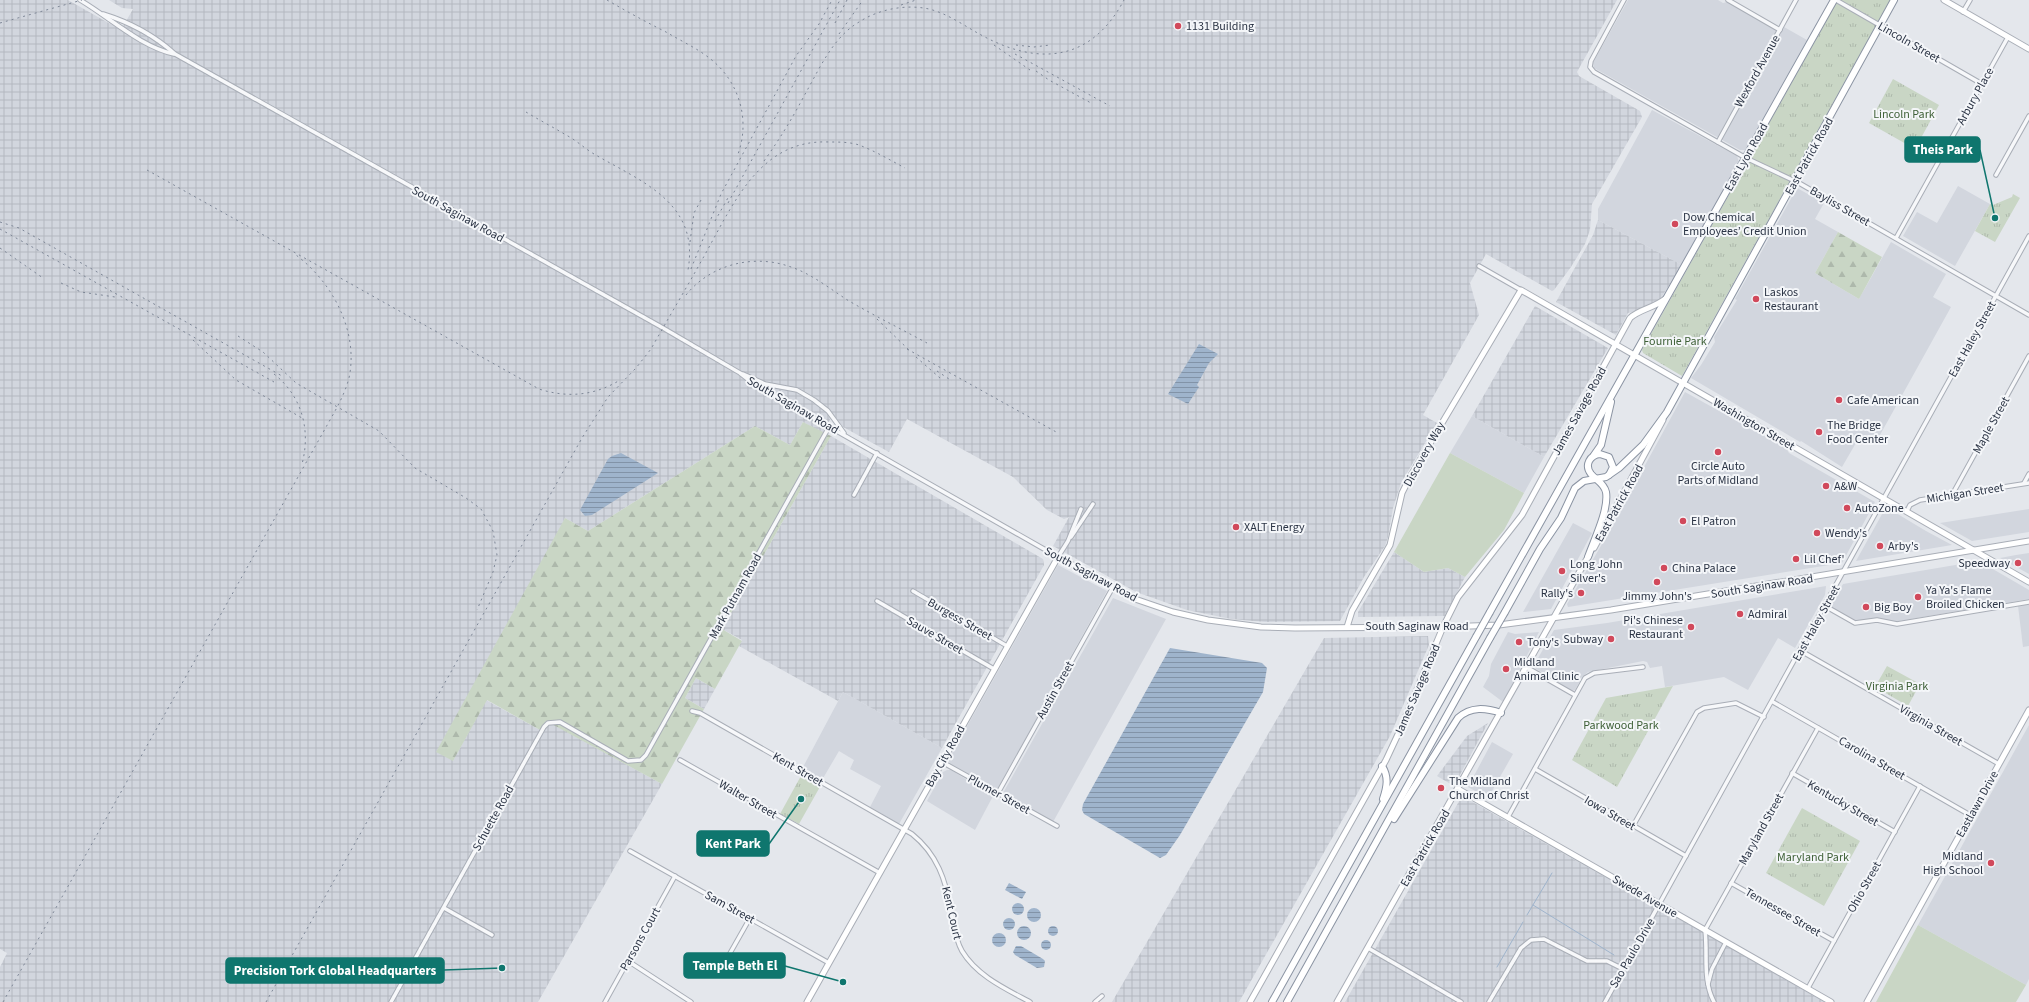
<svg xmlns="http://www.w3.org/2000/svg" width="2029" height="1002" font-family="'Source Sans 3',sans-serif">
<defs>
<pattern id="industrial-grid" width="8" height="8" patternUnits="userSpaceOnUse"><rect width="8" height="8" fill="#d2d6de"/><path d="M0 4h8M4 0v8" fill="none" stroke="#b4b8c0"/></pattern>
<pattern id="forest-firs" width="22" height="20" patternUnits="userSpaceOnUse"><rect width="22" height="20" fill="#c9d6c5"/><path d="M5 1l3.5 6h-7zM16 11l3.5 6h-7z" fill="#adb8ab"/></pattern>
<pattern id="park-tufts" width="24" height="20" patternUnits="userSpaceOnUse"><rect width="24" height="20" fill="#c9d6c5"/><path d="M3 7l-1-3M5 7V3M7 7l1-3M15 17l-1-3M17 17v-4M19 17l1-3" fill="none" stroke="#adb8ab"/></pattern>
<pattern id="water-rules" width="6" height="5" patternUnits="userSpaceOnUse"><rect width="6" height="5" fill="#9fb4cc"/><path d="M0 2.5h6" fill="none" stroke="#8293a7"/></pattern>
</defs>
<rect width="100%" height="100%" fill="#e4e7ec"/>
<g fill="#d2d6de">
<path d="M 1628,0 L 1718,0 L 1723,3 L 1727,2 L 1774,29 L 1780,35 L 1784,27 L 1807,40 L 1745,150 L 1740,150 L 1594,68 L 1593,63 Z"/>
<path d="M 1652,110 L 1737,156 L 1739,162 L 1682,265 L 1598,220 L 1598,209 Z"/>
<path d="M 1958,186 L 1990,204 L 1955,266 L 1903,236 L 1917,212 L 1937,223 Z"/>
<path d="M 1797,188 L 1824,203 L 1815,219 L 1838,232 L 1815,273 L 1859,299 L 1891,242 L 1946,274 L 1933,297 L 1951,307 L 1875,444 L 1860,436 L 1842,467 L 1801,441 L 1800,442 L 1691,378 L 1701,365 L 1715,342 L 1714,337 L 1737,300 L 1735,299 Z"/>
<path d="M 1685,392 L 1786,448 L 1789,453 L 1875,502 L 1842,563 L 1568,607 L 1567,604 L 1602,544 Z"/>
<path d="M 1472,416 L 1544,457 L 1524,493 L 1450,453 Z"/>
<path d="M 1886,507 L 1926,531 L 1952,545 L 1856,561 Z"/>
<path d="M 2029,509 L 2029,532 L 1972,541 L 1940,523 Z"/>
<path d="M 1573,523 L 1592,533 L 1551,609 L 1523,612 Z"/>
<path d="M 2029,553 L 2029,574 L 2000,558 L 2016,555 Z"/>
<path d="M 1979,561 L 2029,590 L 2029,599 L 1893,622 L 1881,618 L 1855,621 L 1830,607 L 1843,584 Z"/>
<path d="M 1058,565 L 1107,591 L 998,788 L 994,789 L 950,764 L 948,760 Z"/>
<path d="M 1826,586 L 1825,595 L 1795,648 L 1778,638 L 1748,690 L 1724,677 L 1665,687 L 1662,666 L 1650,668 L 1647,662 L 1643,661 L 1588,672 L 1582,677 L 1575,690 L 1572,691 L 1533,667 L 1554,630 L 1607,623 Z"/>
<path d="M 1113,598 L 1166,619 L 1053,822 L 1003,793 Z"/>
<path d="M 2029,604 L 2029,646 L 2023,647 L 2018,606 Z"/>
<path d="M 1508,632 L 1515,634 L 1539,632 L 1503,702 L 1483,687 L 1489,676 L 1491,664 Z"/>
<path d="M 843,692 L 942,748 L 899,824 L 870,807 L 881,786 L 850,769 L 854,760 L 839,751 L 822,780 L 802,769 Z"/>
<path d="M 2029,725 L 2029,979 L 2026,985 L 1918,925 Z"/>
<path d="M 1492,742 L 1513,754 L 1488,798 L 1468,787 Z"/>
<path d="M 947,770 L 951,770 L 993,796 L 975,830 L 927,801 L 943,772 Z"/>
</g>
<g fill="url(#industrial-grid)">
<path d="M 0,0 L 68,0 L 121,30 L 133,9 L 122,8 L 109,0 L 1617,0 L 1577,72 L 1579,76 L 1640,111 L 1642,117 L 1592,204 L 1590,230 L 1585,244 L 1571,267 L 1554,290 L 1552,291 L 1486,254 L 1470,283 L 1479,315 L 1423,415 L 1437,423 L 1401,483 L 1393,508 L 1388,537 L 1385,546 L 1364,577 L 1340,621 L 1265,622 L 1231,619 L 1187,610 L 1136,592 L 1053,546 L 1069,517 L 1064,519 L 1047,510 L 1013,477 L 907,419 L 889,452 L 843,427 L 833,414 L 823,433 L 803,422 L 790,445 L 755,426 L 588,531 L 565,518 L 453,761 L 486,700 L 540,730 L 545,720 L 662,784 L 538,1002 L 0,1002 L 0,967 L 7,953 L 0,949 Z"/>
<path d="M 1598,220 L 1682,265 L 1659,301 L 1652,307 L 1628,313 L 1616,335 L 1556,302 L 1593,235 Z"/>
<path d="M 1535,306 L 1608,348 L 1544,457 L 1472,416 Z"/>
<path d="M 831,436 L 1043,559 L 1044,565 L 942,748 L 843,692 L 838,701 L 739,646 L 742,640 L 722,629 Z"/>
<path d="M 1394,552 L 1424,572 L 1448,568 L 1465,577 L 1445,616 L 1358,617 L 1358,612 Z"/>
<path d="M 1428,636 L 1429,645 L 1390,736 L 1239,1002 L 1112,1002 L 1324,638 Z"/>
<path d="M 696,678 L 715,689 L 704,709 L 685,698 Z"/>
<path d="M 1488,723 L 1454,786 L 1437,776 L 1467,736 Z"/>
<path d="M 1462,796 L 1725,945 L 1824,1002 L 1345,1002 Z"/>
</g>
<g fill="#c9d6c5">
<path d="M 1450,453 L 1524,493 L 1504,530 L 1465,577 L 1448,568 L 1424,572 L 1394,552 Z"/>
<path d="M 1841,528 L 1846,531 L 1845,539 L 1841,538 Z"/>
<path d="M 1918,925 L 2026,985 L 2016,1002 L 1876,1002 Z"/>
</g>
<g fill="url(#forest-firs)">
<path d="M 1838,232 L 1882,257 L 1859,299 L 1815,273 Z"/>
<path d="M 803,422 L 831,436 L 722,629 L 742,641 L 739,646 L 715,689 L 696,678 L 685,698 L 704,709 L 662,784 L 546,721 L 540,730 L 487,700 L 453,761 L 436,752 L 565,518 L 588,531 L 755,426 L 790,445 Z"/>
</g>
<g fill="url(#park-tufts)">
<path d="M 1838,0 L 1890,0 L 1682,376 L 1643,353 L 1642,350 Z"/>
<path d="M 1893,79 L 1939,105 L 1915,149 L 1869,123 Z"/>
<path d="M 2013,194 L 2020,198 L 1995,242 L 1975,231 L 1990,204 L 1993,205 L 2012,197 Z"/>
<path d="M 1887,666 L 1920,684 L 1908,706 L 1875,687 Z"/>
<path d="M 1673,686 L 1617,787 L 1572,760 L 1606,698 Z"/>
<path d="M 802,774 L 821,785 L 799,824 L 780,814 Z"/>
<path d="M 1802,808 L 1860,841 L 1824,906 L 1766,873 Z"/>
</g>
<g fill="url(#water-rules)">
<path d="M 1199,344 L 1218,354 L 1209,363 L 1197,385 L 1199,387 L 1188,404 L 1168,394 Z"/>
<path d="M 621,453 L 658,473 L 592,515 L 585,516 L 580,510 L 608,459 L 612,456 Z"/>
<path d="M 1170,648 L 1262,663 L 1267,668 L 1263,692 L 1180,835 L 1166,855 L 1160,858 L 1084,814 L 1082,810 L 1083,804 Z"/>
<path d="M 1009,883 L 1026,892 L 1022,899 L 1005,890 Z"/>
<circle cx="1018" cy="909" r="6"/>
<circle cx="1034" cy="915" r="7"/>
<circle cx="1009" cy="924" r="6"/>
<circle cx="1053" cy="931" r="5"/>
<circle cx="1024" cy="933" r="7"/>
<circle cx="999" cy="940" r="7"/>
<circle cx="1046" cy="945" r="5"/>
<path d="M 1016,946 L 1021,946 L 1043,959 L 1045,961 L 1044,967 L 1037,968 L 1015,955 L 1013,952 Z"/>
</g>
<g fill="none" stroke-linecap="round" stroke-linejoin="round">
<g stroke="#9fb4cc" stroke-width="1">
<path d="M 1533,905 L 1614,955"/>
<path d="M 1527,915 L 1552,873"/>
<path d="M 1497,967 L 1523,922"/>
</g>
<defs>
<g id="street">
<path d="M 80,0 C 109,17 141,47 174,54"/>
<path d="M 1624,0 L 1591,61 L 1590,67 L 1594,72 L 1746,158 L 1799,183 L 2029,315"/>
<path d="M 1728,0 L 1780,30"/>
<path d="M 1836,0 L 1982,84"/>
<path d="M 1963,12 L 1970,0"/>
<path d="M 103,14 C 129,22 155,36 175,54 L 663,328 L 740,373 L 754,384 L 1058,557 L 1068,541 L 1081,509"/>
<path d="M 1718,142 L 1796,0"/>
<path d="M 1996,175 L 2029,116"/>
<path d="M 1896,238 L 2008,37"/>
<path d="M 1479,266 L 1521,290"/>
<path d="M 743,374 L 765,384 L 797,390 L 814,400 L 828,411 L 844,433"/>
<path d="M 2024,483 L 2029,474"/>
<path d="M 854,495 L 877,453"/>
<path d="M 1952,495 L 2029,356"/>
<path d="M 1907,511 L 1910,505 L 1920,500 L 2029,483"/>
<path d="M 1071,537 L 1093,504"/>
<path d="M 913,591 L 1007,646"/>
<path d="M 877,601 L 994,669"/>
<path d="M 1825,606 L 1855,623 L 1877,620 L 1897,624 L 2029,602"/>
<path d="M 1801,651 L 1999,764"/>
<path d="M 1526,667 L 1575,695"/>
<path d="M 1773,702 L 1970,815"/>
<path d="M 692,711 L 700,713 L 912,834 C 937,854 946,880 951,911 C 954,925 955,939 962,951 C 977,976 1006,989 1030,1002"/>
<path d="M 680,760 L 880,873"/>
<path d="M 942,762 L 1057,826"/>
<path d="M 1535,769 L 1686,856"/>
<path d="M 1792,773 L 1895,832"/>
<path d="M 998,793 L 1113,587"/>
<path d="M 1508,817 L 1585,678 L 1594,673 L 1643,667"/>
<path d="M 1633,826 L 1697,712 L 1704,708 L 1736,703 L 1764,717"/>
<path d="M 630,851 L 829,963"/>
<path d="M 1731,883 L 1834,941"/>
<path d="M 444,908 L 492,935"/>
<path d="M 1368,948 L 1461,1002"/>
<path d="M 725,959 L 729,955 L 750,918"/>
<path d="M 628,961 L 691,1002"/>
<path d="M 1708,984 L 1712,969 L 1726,942"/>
<path d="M 1808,988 L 1920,786"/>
<path d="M 391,1002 L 544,727 L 548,723 L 560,722 L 628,761 L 641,760 L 646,755 L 829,427"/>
<path d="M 605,1002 L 675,876"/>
<path d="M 1095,1002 L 1102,996"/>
<path d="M 1489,1002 L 1521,948 L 1531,940 L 1544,939 L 1587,961 L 1607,961 L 1623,969"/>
<path d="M 1605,1002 L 2029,236"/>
<path d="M 1714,1002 C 1702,979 1708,955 1705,930 L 1818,728"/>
</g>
<g id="secondary">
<path d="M 1944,0 L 2029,49"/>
<path d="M 1594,548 L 1663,420"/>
<path d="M 1347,627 L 1352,611 L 1390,545 L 1402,493 L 1410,477 L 1521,290 L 2029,582"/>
<path d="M 1458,789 L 1831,1002"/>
<path d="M 807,1002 L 1058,557 L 1135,599 L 1173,612 L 1208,620 L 1261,627 L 1295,628 L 1443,627 L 1499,625 L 1611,610 L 2029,541"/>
<path d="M 1250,1002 L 1386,760 L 1400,730 L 1443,627 L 1458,597 L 1522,515 L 1630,318 C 1640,309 1654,308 1665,299"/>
<path d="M 1337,1002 L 1589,555"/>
<path d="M 1867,1002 L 2029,710"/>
</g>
<g id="highway">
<path d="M 1594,455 L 1601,445 L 1611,402"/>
<path d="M 1588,557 C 1594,540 1609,510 1606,492 C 1604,483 1596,480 1591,474 C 1584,465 1590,455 1600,454 L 1609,457 L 1613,467 L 1609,475"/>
<path d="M 1490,612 L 1834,0"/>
<path d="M 1505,612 L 1540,549 L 1561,518 L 1575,488 L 1584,481 L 1606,477 L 1619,468 L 1643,445 L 1667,412 L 1894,0"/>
<path d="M 1382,766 C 1389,777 1387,787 1383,799"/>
<path d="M 1394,819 L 1458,718 C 1471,706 1486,708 1501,713"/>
<path d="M 1272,1002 L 1476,637"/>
<path d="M 1287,1002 L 1490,638"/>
</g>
</defs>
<use href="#street" stroke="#a9aeb7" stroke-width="5.5"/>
<use href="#secondary" stroke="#a9aeb7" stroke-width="7"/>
<use href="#highway" stroke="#8b94a3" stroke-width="8"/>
<use href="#street" stroke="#f7f8fa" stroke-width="3.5"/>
<use href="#secondary" stroke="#fff" stroke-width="5"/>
<use href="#highway" stroke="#fff" stroke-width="6"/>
<g stroke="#7d8696" stroke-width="1" stroke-dasharray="2 4" stroke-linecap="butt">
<path d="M 607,0 C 626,11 646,22 666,32 C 681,41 699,49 713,61 C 740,84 750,121 738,154"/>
<path d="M 901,5 L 916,0"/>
<path d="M 0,23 L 82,0"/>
<path d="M 835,23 L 847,0"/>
<path d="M 839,34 L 863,0"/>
<path d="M 994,45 L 1030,70"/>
<path d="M 1016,45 L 1034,47 L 1050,45"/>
<path d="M 1015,54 L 1110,106"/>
<path d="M 1036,71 L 1049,80 L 1091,103"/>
<path d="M 526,112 C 539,120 553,127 566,135 C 576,140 584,148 594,154 C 640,181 700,202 688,270"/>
<path d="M 764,161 C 779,140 792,119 804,96 C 819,70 832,38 859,22 C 879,9 906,4 929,9 C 949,14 966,27 983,36 C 1041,67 1092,60 1124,0"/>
<path d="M 147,170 L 539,389 C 567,398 594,396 620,380"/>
<path d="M 728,203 L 840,0"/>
<path d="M 715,221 L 729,196"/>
<path d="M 0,222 L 19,228 L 282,376"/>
<path d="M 0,229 L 274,382"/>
<path d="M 690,242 L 694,213 L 701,200"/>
<path d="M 0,248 L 43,278"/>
<path d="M 691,269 L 721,194 L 796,56 L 819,24 L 832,0"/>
<path d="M 61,283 L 81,292 L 115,297"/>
<path d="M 686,295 C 710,265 752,254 788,266 C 811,273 830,289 849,301 C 875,316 901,329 927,343"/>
<path d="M 877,319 L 911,352"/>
<path d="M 238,336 L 263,352 L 296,383 L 379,431 L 415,468 L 466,498 L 481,509 L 493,531 L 497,555 L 493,572 L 477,610"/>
<path d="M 193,340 L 236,380 L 302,418"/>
<path d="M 907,349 L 1058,433"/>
<path d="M 916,357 L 940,378"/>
<path d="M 937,371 L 952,381"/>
<path d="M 274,374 C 302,396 311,430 302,464"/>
<path d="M 3,1002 L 330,420 C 338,406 345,393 349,378 C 359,331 332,282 296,255"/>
<path d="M 266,1002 L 582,438 L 608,397 L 636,368 L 651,349 C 670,315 690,282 708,249 C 736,198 763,139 829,142 C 839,142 850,142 859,145 C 875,151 890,160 905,168"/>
</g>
<defs>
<g id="highway-bridge">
<path d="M 1476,637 L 1490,612"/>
<path d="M 1490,638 L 1505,612"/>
</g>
</defs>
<use href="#highway-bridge" stroke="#8b94a3" stroke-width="8" stroke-linecap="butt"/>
<use href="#highway-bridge" stroke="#fff" stroke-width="6"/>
</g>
<g fill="#d1495b" stroke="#f4f6f9" stroke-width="1.5">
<circle cx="1178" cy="26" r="4"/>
<circle cx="1675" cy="224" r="4"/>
<circle cx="1756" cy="299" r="4"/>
<circle cx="1839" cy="400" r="4"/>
<circle cx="1819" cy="432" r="4"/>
<circle cx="1718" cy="452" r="4"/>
<circle cx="1826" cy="486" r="4"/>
<circle cx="1847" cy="508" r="4"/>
<circle cx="1683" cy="521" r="4"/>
<circle cx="1236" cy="527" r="4"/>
<circle cx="1817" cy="533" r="4"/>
<circle cx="1880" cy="546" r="4"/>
<circle cx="1796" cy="559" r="4"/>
<circle cx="2018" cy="563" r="4"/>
<circle cx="1664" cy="568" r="4"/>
<circle cx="1562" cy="571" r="4"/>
<circle cx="1657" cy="582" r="4"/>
<circle cx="1581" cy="593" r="4"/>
<circle cx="1918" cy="597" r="4"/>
<circle cx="1866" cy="607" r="4"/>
<circle cx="1740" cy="614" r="4"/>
<circle cx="1691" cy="627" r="4"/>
<circle cx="1611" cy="639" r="4"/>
<circle cx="1519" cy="642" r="4"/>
<circle cx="1506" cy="669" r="4"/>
<circle cx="1441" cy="788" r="4"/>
<circle cx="1991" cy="863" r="4"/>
</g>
<g text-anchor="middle" stroke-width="4" stroke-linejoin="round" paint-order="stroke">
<g font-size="12" fill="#2b3445" stroke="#f4f6f9" text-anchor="start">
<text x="1186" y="30">1131 Building</text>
<text x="1683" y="221">Dow Chemical<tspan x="1683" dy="14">Employees’ Credit Union</tspan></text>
<text x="1764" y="296">Laskos<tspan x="1764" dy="14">Restaurant</tspan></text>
<text x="1847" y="404">Cafe American</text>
<text x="1827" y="429">The Bridge<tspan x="1827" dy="14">Food Center</tspan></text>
<text x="1718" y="470" text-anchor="middle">Circle Auto<tspan x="1718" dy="14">Parts of Midland</tspan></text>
<text x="1834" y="490">A&amp;W</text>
<text x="1855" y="512">AutoZone</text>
<text x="1691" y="525">El Patron</text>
<text x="1244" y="531">XALT Energy</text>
<text x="1825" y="537">Wendy's</text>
<text x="1888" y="550">Arby's</text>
<text x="1804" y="563">Lil Chef'</text>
<text x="2010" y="567" text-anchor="end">Speedway</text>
<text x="1570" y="568">Long John<tspan x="1570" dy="14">Silver's</tspan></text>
<text x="1672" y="572">China Palace</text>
<text x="1926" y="594">Ya Ya's Flame<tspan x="1926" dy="14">Broiled Chicken</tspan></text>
<text x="1573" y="597" text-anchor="end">Rally's</text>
<text x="1657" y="600" text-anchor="middle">Jimmy John's</text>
<text x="1874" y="611">Big Boy</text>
<text x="1748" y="618">Admiral</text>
<text x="1683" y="624" text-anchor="end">Pi's Chinese<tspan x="1683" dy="14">Restaurant</tspan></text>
<text x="1603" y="643" text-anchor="end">Subway</text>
<text x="1527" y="646">Tony's</text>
<text x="1514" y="666">Midland<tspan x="1514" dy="14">Animal Clinic</tspan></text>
<text x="1449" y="785">The Midland<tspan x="1449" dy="14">Church of Christ</tspan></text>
<text x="1983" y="860" text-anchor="end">Midland<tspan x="1983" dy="14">High School</tspan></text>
</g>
<g font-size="12" fill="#2b3445" stroke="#f4f6f9">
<text transform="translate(1909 42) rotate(30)" y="4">Lincoln Street</text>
<text transform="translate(1757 71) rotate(-61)" y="4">Wexford Avenue</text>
<text transform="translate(1975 96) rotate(-61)" y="4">Arbury Place</text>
<text transform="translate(1809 156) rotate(-61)" y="4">East Patrick Road</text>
<text transform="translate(1746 157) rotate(-61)" y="4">East Lyon Road</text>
<text transform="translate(1840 206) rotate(30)" y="4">Bayliss Street</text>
<text transform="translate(458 214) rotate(29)" y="4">South Saginaw Road</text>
<text transform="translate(1972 339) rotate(-61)" y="4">East Haley Street</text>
<text transform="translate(793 405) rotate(30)" y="4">South Saginaw Road</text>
<text transform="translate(1579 411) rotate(-61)" y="4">James Savage Road</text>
<text transform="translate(1754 424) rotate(30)" y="4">Washington Street</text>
<text transform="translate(1991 425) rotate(-61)" y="4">Maple Street</text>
<text transform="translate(1424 454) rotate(-61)" y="4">Discovery Way</text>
<text transform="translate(1965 493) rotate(-9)" y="4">Michigan Street</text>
<text transform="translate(1619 503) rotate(-61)" y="4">East Patrick Road</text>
<text transform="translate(1091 574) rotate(28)" y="4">South Saginaw Road</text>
<text transform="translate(1762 586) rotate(-9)" y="4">South Saginaw Road</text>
<text transform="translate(735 596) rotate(-61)" y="4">Mark Putnam Road</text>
<text transform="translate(960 619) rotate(30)" y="4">Burgess Street</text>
<text transform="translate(1816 623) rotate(-61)" y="4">East Haley Street</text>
<text x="1417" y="630">South Saginaw Road</text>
<text transform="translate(935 635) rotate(30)" y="4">Sauve Street</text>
<text transform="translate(1055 690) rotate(-61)" y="4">Austin Street</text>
<text transform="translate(1417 690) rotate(-67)" y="4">James Savage Road</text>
<text transform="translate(1931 725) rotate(30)" y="4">Virginia Street</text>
<text transform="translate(945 756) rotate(-61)" y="4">Bay City Road</text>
<text transform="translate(1872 758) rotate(30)" y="4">Carolina Street</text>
<text transform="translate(798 769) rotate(30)" y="4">Kent Street</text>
<text transform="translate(999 794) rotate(29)" y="4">Plumer Street</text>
<text transform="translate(748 799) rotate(30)" y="4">Walter Street</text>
<text transform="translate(1843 803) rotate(30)" y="4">Kentucky Street</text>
<text transform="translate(1977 804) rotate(-61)" y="4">Eastlawn Drive</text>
<text transform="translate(1610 813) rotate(30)" y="4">Iowa Street</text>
<text transform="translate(493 818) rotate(-61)" y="4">Schuette Road</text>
<text transform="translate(1761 829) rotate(-61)" y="4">Maryland Street</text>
<text transform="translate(1425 848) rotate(-60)" y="4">East Patrick Road</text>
<text transform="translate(1864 887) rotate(-61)" y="4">Ohio Street</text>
<text transform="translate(1645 896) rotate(30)" y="4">Swede Avenue</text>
<text transform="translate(730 907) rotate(29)" y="4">Sam Street</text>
<text transform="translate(1783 912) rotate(30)" y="4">Tennessee Street</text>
<text transform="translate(952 913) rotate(77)" y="4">Kent Court</text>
<text transform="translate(640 939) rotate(-61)" y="4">Parsons Court</text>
<text transform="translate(1632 953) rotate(-60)" y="4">Sao Paulo Drive</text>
</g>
<g font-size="12" fill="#3f6138" stroke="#f4f6f9">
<text x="1904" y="118">Lincoln Park</text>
<text x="1675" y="345">Fournie Park</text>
<text x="1897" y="690">Virginia Park</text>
<text x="1621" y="729">Parkwood Park</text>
<text x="1813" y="861">Maryland Park</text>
</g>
</g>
<path fill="none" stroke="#0f766e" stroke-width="1.5" d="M1995 218L1980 150M801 799L769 844M843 982L785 966M502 968L444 970"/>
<g fill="#0f766e" stroke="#f4f6f9" stroke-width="1.5">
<circle cx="1995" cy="218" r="4"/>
<circle cx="801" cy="799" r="4"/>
<circle cx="843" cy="982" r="4"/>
<circle cx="502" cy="968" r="4"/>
</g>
<g fill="#0f766e" stroke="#0f766e" stroke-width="1.5">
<rect x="1905" y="137" width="75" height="25" rx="4"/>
<rect x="697" y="831" width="72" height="25" rx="4"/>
<rect x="684" y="953" width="101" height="25" rx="4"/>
<rect x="226" y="958" width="218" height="25" rx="4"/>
</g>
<g font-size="13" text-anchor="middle" font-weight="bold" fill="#fff">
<text x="1943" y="154">Theis Park</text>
<text x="733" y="848">Kent Park</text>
<text x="735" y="970">Temple Beth El</text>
<text x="335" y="975">Precision Tork Global Headquarters</text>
</g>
</svg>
